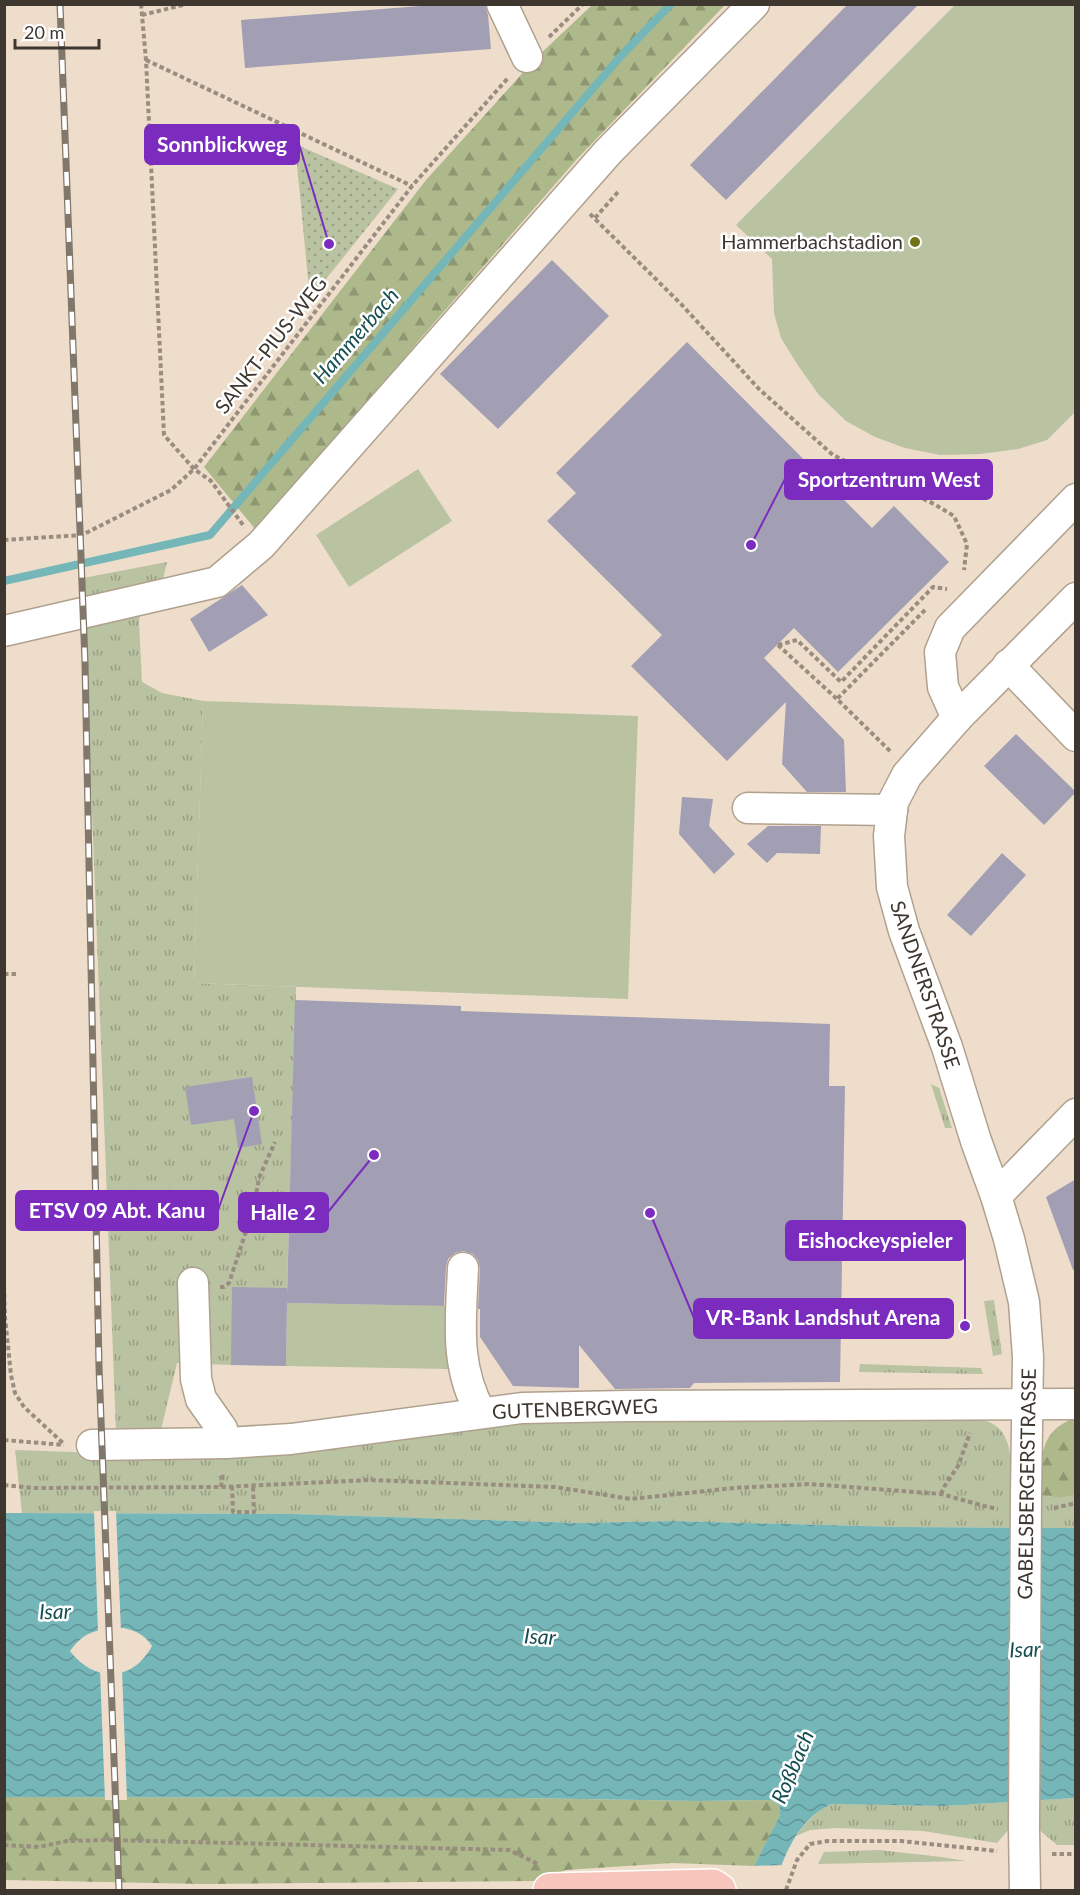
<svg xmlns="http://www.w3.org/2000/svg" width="1080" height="1895" font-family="Lato,sans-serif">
<defs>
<pattern id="grass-tufts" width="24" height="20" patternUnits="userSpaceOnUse" patternTransform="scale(1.5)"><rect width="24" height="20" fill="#b9c2a1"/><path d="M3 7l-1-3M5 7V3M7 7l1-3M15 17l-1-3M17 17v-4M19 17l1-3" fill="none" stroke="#989e84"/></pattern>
<pattern id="forest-firs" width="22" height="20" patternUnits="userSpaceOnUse" patternTransform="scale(1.5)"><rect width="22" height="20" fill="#adb98a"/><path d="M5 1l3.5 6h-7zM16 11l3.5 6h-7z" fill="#8e9771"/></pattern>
<pattern id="park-dots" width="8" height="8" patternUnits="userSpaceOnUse" patternTransform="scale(1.5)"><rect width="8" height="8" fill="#b9c2a1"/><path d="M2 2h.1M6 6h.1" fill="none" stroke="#989e84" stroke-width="1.8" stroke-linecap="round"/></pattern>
<pattern id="water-waves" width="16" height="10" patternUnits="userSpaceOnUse" patternTransform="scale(1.5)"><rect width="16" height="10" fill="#75b6b9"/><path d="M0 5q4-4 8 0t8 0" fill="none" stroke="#619597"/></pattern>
</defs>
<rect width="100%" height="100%" fill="#eeddcb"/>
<g fill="url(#grass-tufts)">
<path d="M 167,562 L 163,579 L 144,585 L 139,622 L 142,682 L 162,693 L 203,701 L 194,983 L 296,987 L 287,1288 L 231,1365 L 177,1363 L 161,1430 L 116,1432 L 83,578 Z"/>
<path d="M 931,1084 L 939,1088 L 952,1128 L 945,1128 Z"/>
<path d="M 994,1300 L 1002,1354 L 993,1356 L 984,1301 Z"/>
<path d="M 860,1364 L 981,1368 L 983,1374 L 859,1372 Z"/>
<path d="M 951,1418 C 962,1419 978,1418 989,1422 C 1016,1433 1011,1471 1010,1495 L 1039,1495 L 1061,1498 L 1075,1495 L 1075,1528 L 902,1527 L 673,1521 L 579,1523 L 294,1514 L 22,1513 L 15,1450 L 131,1454 L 513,1421 Z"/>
<path d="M 1075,1798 L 1075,1845 L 1057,1845 L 1037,1828 L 1009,1829 L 997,1843 L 923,1831 L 836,1828 L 810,1830 L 796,1836 C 806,1822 815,1812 831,1804 L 943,1806 Z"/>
<path d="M 879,1850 L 941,1857 L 966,1861 L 818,1864 L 824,1852 Z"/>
</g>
<g fill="url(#forest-firs)">
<path d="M 592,5 L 725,5 L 577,159 L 421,338 L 261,536 L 204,467 L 426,180 L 537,57 Z"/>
<path d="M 1075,1418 L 1075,1495 L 1061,1498 L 1039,1495 C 1042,1461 1037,1431 1075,1418 Z"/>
<path d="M 5,1797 L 522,1798 L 698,1801 L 772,1800 L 780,1806 L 780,1815 L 754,1866 L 672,1863 L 566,1870 L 535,1881 L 203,1884 L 5,1880 Z"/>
</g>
<path fill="url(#park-dots)" d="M 295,144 L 398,189 L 310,299 Z"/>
<g fill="#b9c2a1">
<path d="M 956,4 L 1075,5 L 1076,411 L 1047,440 L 1018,449 L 980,454 L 940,455 L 905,448 L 875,437 L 846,421 L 819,395 L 797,364 L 781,338 L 774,313 L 772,259 L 736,225 Z"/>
<path d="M 418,469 L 452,521 L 349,587 L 316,535 Z"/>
<path d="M 203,701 L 638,716 L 628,999 L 194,983 Z"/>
<path d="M 287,1303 L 449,1306 L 448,1369 L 286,1366 Z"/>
</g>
<path fill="url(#water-waves)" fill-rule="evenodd" d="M 5,1513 L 294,1514 L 579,1523 L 673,1521 L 902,1527 L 1075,1528 L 1075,1798 L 943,1806 L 831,1804 C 796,1821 784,1856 773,1890 L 747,1890 L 754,1866 L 780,1815 L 780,1806 L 772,1800 L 698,1801 L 522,1798 L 5,1797 ZM 124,1628 C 136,1631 145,1635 152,1646 C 133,1682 94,1683 70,1651 C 86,1629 98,1630 124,1628 Z"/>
<g fill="#eeddcb">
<path d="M 94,1511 L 116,1511 L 121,1631 L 98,1633 Z"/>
<path d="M 100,1670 L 122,1670 L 127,1800 L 105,1800 Z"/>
<path d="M 784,1865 L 776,1890 L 744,1890 L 751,1866 Z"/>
</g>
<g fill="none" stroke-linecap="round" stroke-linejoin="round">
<path stroke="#75b6b9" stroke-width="8" d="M 4,581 L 210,535 L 620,57 L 671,4"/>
</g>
<g fill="#a29fb4">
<path d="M 446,4 L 485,4 L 488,15 L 491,49 L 245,68 L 241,20 Z"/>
<path d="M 848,4 L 919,4 L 726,200 L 690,165 Z"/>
<path d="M 552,260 L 609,316 L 498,429 L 440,374 Z"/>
<path d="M 687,342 L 872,528 L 894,506 L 949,562 L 838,672 L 794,628 L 764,658 L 844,740 L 846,792 L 807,792 L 782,764 L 786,702 L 727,761 L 631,666 L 662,635 L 547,521 L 576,493 L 556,473 Z"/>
<path d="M 242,585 L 268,615 L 209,652 L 190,619 Z"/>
<path d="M 1016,734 L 1076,792 L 1044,825 L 984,766 Z"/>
<path d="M 682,797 L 713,799 L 709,826 L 735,854 L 714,874 L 679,834 Z"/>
<path d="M 768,826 L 821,826 L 820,854 L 777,853 L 767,863 L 747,844 Z"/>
<path d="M 1002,853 L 1026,875 L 971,936 L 947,915 Z"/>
<path d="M 295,1000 L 461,1006 L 461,1011 L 830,1024 L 829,1086 L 845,1086 L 840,1382 L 694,1383 L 690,1388 L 615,1389 L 579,1345 L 579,1388 L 513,1386 L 480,1337 L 480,1309 L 478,1309 L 480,1268 L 478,1260 L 473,1254 L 463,1251 L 455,1253 L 448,1259 L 446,1267 L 444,1306 L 287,1303 L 286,1366 L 231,1365 L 232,1287 L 287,1288 L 287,1297 Z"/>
<path d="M 252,1077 L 262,1144 L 238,1148 L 234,1119 L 191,1125 L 185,1087 Z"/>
<path d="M 1076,1179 L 1076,1269 L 1073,1270 L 1046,1197 Z"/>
</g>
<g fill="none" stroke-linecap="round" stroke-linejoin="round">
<defs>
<g id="minor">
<path d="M 502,4 L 527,57"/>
<path d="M 4,631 L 217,582 L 261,545 L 608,152 L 754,4"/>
<path d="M 1008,665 L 1076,736"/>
<path d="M 957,718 L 943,687 L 940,652 L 950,628 L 1076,499"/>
<path d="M 748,808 L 892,810"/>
<path d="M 996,1196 L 1076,1114"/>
<path d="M 463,1268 C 461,1319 454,1366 481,1413"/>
<path d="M 193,1283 L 196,1379 L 201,1399 L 222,1429 L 226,1443"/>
<path d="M 92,1445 L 226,1443 L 291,1439 L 522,1408 L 627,1406 L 1076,1404"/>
<path d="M 1026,1495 L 1028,1357 L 1024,1302 L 1009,1239 L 996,1196 L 976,1141 L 947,1047 L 904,931 L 892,887 L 889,836 L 893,802 L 907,775 L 957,718 L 1076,598"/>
<path d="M 1024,1828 L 1025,1890"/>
</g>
<path id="major" d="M 550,1890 L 713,1886 L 719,1890"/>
</defs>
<use href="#minor" stroke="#b0a18f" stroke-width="33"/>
<use href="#major" stroke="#fff" stroke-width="36"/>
<g stroke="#998d80" stroke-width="4" stroke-dasharray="4.5 3" stroke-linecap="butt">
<path d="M 141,4 L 146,60 L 164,435 L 194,469 L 211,481 L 243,525"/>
<path d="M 142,15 L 187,4"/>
<path d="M 549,37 L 583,4"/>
<path d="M 146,60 L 412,186"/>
<path d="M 590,214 L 681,304 L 759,389 L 833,455 L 934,504 L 954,516 L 967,544 L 964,570"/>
<path d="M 595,218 L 618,192"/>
<path d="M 4,540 L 82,535 L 171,490 L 194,469 L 412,186 L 508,78"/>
<path d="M 778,645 L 797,640 L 841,682 L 933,587 L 947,589"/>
<path d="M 778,645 L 837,699"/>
<path d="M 890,751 L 837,699 L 925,610"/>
<path d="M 4,974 L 19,974"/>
<path d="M 4,1286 L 5,1317 L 11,1375 L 15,1393 L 24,1407 L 64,1444"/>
<path d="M 220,1287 L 224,1287 L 229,1283 L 254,1207 L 259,1178 L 275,1142"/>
<path d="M 4,1440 L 64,1445"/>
<path d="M 4,1485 L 33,1488 L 221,1487 L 370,1480 L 555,1487 L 631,1499 L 734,1488 L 810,1484 L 941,1494 L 984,1506 L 998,1509"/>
<path d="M 232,1486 L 233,1512 L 254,1512 L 253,1485"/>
<path d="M 221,1487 L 223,1473"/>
<path d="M 941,1494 L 944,1487 L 958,1466 L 970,1433"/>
<path d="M 1054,1508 L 1076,1503"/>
<path d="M 4,1845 L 39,1847 L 67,1841 L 109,1840 L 509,1850 L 538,1864"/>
<path d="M 1052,1854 L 1076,1854"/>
<path d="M 786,1890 L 797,1860 L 810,1844 L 828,1841 L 901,1841 L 997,1851"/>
</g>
<use href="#minor" stroke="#fff" stroke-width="30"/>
<use href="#major" stroke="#f7c5bb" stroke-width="33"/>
<defs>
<path id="rail" d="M 60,4 L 85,662 L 99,1367 L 119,1890"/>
</defs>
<use href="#rail" stroke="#81776b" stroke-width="7"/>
<use href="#rail" stroke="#fff" stroke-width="4.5" stroke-dasharray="14" stroke-linecap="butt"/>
<defs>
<path id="minor-bridge" d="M 1024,1828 L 1026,1495"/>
</defs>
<use href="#minor-bridge" stroke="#b0a18f" stroke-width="33" stroke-linecap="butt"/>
<use href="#minor-bridge" stroke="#fff" stroke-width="30"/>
</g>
<circle fill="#717115" stroke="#fff" stroke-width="2" cx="915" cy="242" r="6"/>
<g text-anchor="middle" stroke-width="5" stroke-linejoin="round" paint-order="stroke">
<g font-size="20" fill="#3e3730" stroke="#fff" text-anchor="end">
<text x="903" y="249">Hammerbachstadion</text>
</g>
<g font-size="20" fill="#3e3730" stroke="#fff">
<text transform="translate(271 345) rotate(-52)" y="7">SANKT-PIUS-WEG</text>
<text transform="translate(925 985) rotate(71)" y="7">SANDNERSTRASSE</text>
<text transform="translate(575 1409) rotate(-2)" y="7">GUTENBERGWEG</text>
<text transform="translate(1027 1484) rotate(-89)" y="7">GABELSBERGERSTRASSE</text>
</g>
<g font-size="21" font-style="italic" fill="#144e51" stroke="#fff">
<text transform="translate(356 336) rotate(-49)" y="7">Hammerbach</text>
<text transform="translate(55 1612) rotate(-1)" y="7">Isar</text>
<text transform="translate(540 1637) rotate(3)" y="7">Isar</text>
<text transform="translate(1025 1650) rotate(-2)" y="7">Isar</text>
<text transform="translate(793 1767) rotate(-67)" y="7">Roßbach</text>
</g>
</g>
<path fill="none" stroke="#7b2cbf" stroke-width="2" d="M329 244L299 144M751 545L785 479M254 1111L218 1210M374 1155L328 1212M965 1326L965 1241M650 1213L694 1318"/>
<g fill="#7b2cbf" stroke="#fff" stroke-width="2">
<circle cx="329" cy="244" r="6"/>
<circle cx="751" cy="545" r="6"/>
<circle cx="254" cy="1111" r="6"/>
<circle cx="374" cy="1155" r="6"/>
<circle cx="965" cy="1326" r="6"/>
<circle cx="650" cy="1213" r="6"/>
</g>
<g fill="#7b2cbf" stroke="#7b2cbf" stroke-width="2">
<rect x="145" y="125" width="154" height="39" rx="6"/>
<rect x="785" y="460" width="207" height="39" rx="6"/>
<rect x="16" y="1191" width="202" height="39" rx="6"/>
<rect x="239" y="1193" width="89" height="39" rx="6"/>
<rect x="786" y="1221" width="179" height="39" rx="6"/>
<rect x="694" y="1299" width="259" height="39" rx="6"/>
</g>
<g font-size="21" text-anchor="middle" font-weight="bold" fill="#fff">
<text x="222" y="152">Sonnblickweg</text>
<text x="889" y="487">Sportzentrum West</text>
<text x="117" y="1218">ETSV 09 Abt. Kanu</text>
<text x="283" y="1220">Halle 2</text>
<text x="875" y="1248">Eishockeyspieler</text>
<text x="823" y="1325">VR-Bank Landshut Arena</text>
</g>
<rect width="1080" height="1895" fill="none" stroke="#3e3730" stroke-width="12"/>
<path d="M15 39v9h84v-9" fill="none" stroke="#3e3730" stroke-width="3"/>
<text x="24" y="39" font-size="18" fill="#3e3730" stroke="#ffffff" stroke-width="4.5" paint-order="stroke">20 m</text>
</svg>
